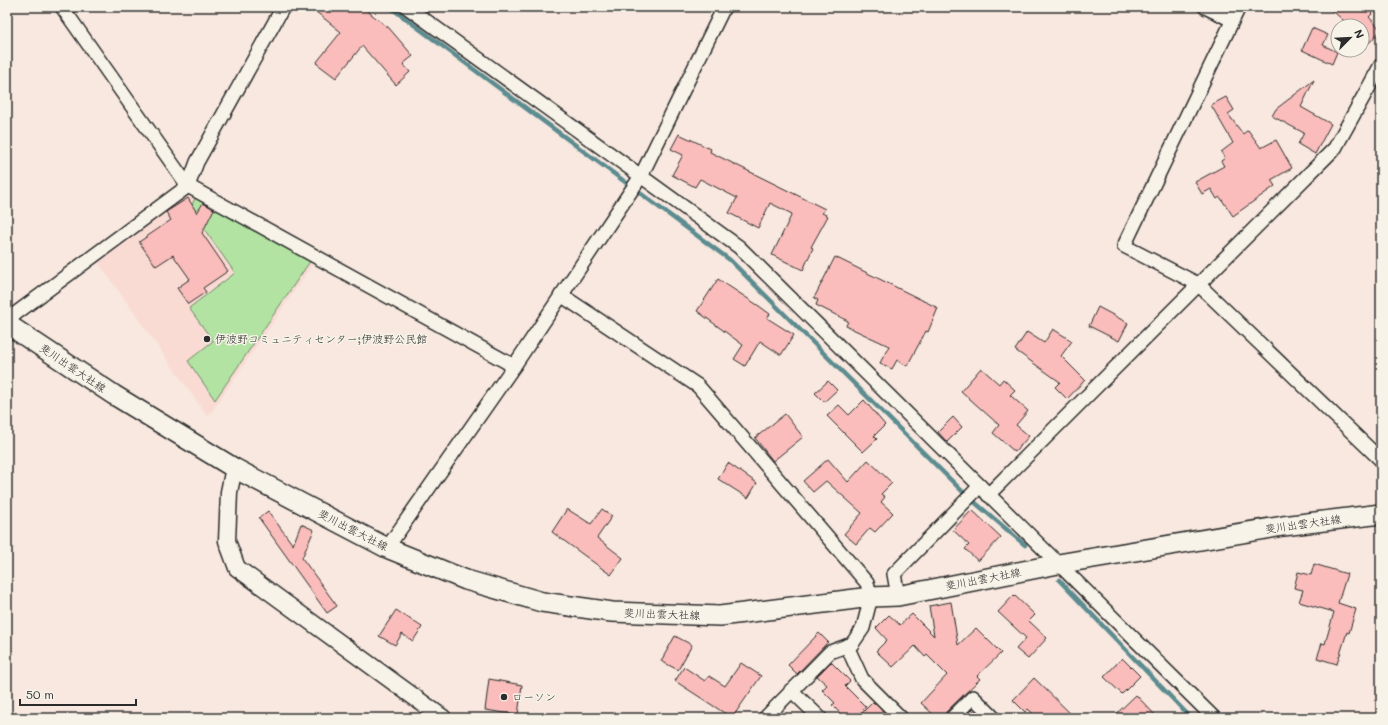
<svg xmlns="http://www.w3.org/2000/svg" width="1388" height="725" font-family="Mali,'Klee One',sans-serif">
<rect width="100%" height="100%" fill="#f8e8df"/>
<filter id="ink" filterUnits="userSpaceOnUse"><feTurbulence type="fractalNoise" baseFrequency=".025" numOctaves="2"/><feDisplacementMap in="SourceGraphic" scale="8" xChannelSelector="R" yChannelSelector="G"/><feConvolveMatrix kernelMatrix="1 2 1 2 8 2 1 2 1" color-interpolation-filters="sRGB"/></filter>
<g filter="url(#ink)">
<path fill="#f9dbd4" d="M 191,189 L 317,258 L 208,417 L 98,262 L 129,240 L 132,231 Z"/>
<path fill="#b2e3a3" stroke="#6e8767" d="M 197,194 L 311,260 L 215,400 L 188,361 L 213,341 L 189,308 L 235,273 L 190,209 Z"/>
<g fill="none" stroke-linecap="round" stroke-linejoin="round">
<g stroke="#5c8c90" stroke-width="4.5">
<path d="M 390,7 L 730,260 L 965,494 L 1025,545"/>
<path d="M 1059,580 L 1191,718"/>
</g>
</g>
<g fill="#fabdbb" stroke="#2b2b2b">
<path d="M 310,7 L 362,7 L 389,28 L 413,56 L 403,64 L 410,72 L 396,85 L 362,46 L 336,78 L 316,63 L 341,32 Z"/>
<path d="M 1328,7 L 1367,7 L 1373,13 L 1369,17 L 1381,30 L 1369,43 L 1362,37 L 1362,26 L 1350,26 Z"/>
<path d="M 1312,28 L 1328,35 L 1323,45 L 1337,52 L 1332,64 L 1302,50 Z"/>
<path d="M 1314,80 L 1301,107 L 1331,124 L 1315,154 L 1298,144 L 1304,133 L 1272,116 L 1276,109 Z"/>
<path d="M 1226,97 L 1234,110 L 1228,114 L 1243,134 L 1248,130 L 1261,148 L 1276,140 L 1292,168 L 1271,180 L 1275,186 L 1233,216 L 1220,197 L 1217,199 L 1211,189 L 1202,194 L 1195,182 L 1224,166 L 1221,161 L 1225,158 L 1221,152 L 1233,143 L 1211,105 Z"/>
<path d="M 679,134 L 711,149 L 710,152 L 825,209 L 822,213 L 828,216 L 811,247 L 813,248 L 803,270 L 772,255 L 792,214 L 770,203 L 758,228 L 729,213 L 737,198 L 700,179 L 695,187 L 672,175 L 683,155 L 671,149 Z"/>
<path d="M 188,198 L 197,213 L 203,203 L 214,209 L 202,233 L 228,271 L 203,288 L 206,292 L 188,304 L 177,288 L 190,279 L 173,255 L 156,266 L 139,242 L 171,220 L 166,212 Z"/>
<path d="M 835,257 L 938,308 L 928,332 L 926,331 L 907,366 L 897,360 L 892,369 L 880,363 L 889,346 L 846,326 L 848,321 L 816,305 L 818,300 L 814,298 Z"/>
<path d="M 718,279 L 759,306 L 770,314 L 767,318 L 794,335 L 781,355 L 760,341 L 745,366 L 734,359 L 743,345 L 697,311 Z"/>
<path d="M 1098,307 L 1128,323 L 1119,341 L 1089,326 Z"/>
<path d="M 1053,329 L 1072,341 L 1061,356 L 1085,380 L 1067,399 L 1055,387 L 1060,382 L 1015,350 L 1027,332 L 1044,343 Z"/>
<path d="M 981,368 L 999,384 L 1003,379 L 1015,390 L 1010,395 L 1028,411 L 1016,425 L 1029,436 L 1015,452 L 993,433 L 999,425 L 961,391 Z"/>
<path d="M 828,381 L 837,390 L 824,402 L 815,393 Z"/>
<path d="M 864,400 L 885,425 L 874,436 L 877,439 L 863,452 L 827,416 L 839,405 L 849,415 Z"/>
<path d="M 785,414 L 803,437 L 773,461 L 755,438 Z"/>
<path d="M 953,417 L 962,427 L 947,442 L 938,432 Z"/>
<path d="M 828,459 L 848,482 L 868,460 L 892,483 L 881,494 L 885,497 L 881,502 L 893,513 L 875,532 L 870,528 L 856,544 L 844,534 L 862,513 L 826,481 L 813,492 L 803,481 Z"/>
<path d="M 728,463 L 757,483 L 748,498 L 718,479 Z"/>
<path d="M 567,509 L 591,524 L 602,509 L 612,516 L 597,538 L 623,558 L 611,575 L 552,532 Z"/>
<path d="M 972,510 L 1001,537 L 978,561 L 965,549 L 969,545 L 953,530 Z"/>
<path d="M 268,511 L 293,545 L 301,524 L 314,530 L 302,558 L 337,606 L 327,613 L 259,518 Z"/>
<path d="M 1314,564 L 1347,574 L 1338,603 L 1356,609 L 1349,633 L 1347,632 L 1337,664 L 1317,658 L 1322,643 L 1325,644 L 1334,612 L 1299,602 L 1303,590 L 1294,588 L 1298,572 L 1311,575 Z"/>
<path d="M 1014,595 L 1035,615 L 1029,621 L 1047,638 L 1028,659 L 1016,649 L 1026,638 L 998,612 Z"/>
<path d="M 951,602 L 958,645 L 976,628 L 1001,653 L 977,676 L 980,679 L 946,712 L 944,718 L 937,718 L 921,703 L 947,675 L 927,655 L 925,657 L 915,646 L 893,667 L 876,651 L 887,640 L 876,628 L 889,615 L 900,625 L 912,614 L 934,636 L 929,606 Z"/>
<path d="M 396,610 L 422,627 L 413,641 L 402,634 L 395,645 L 379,636 Z"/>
<path d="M 819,633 L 828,642 L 797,674 L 788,665 Z"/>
<path d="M 675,636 L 692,645 L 678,670 L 661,661 Z"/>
<path d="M 1122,658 L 1140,676 L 1122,694 L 1104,677 Z"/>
<path d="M 831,662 L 850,681 L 845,686 L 866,707 L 855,718 L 845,718 L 832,705 L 835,703 L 822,690 L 827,685 L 817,676 Z"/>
<path d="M 741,663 L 761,676 L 732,718 L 675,681 L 684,667 L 705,681 L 709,676 L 725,686 Z"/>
<path d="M 1034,678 L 1075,718 L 1038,718 L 1028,709 L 1025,712 L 1013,700 Z"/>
<path d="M 489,679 L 522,685 L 518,715 L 485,710 Z"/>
<path d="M 1136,695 L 1158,718 L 1112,718 Z"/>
<path d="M 873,702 L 890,718 L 857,718 Z"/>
<path d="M 972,709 L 981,718 L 963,718 Z"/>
</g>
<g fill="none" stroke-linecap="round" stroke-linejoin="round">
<defs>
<g id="minor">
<path d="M 62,7 L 188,186 L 514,366"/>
<path d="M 407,7 L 739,247 L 1214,718"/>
<path d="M 1205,7 L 1232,20"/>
<path d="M 1239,7 L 1124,246 L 1198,284 L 1381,460"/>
<path d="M 561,295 L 698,386 L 867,583 L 871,597 L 863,628 L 852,644 L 830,652 L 765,718"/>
<path d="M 7,320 L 188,186 L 197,162 L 283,7"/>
<path d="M 988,495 L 1335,148 L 1381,65"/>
<path d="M 387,548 L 514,366 L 641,176 L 724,7"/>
<path d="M 898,596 L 894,574 L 980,486"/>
<path d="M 847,646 L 862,679 L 901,718"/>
<path d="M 791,690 L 820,718"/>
<path d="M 952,718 L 973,697 L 994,718"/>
</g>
<path id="tertiary" d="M 234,468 L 229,492 L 227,541 L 237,568 L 443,718"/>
<path id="secondary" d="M 7,324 L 114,395 L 234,468 L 387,548 L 466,580 L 542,602 L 612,612 L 720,616 L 871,597 L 898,596 L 1058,564 L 1283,526 L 1381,514"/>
</defs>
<use href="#minor" stroke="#2b2b2b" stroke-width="16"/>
<use href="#tertiary" stroke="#2b2b2b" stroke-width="19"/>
<use href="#secondary" stroke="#2b2b2b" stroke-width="22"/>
<use href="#minor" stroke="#f7f3e8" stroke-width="13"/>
<use href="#tertiary" stroke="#f7f3e8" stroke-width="16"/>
<use href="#secondary" stroke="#f7f3e8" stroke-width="19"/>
</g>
</g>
<g fill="#2b2b2b" stroke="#f7f3e8" stroke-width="1.5">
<circle cx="207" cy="339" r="4"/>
<circle cx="504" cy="697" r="4"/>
</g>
<g text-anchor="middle" stroke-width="3" stroke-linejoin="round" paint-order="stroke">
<g font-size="11" fill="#2b2b2b" stroke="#f7f3e8" text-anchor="start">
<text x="215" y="343">伊波野コミュニティセンター;伊波野公民館</text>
<text x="512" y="701">ローソン</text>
</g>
<g font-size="11" fill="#2b2b2b" stroke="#f7f3e8">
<text transform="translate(73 368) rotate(34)" y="4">斐川出雲大社線</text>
<text transform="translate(1303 524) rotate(-8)" y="4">斐川出雲大社線</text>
<text transform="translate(353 530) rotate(27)" y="4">斐川出雲大社線</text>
<text transform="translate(983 579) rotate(-11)" y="4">斐川出雲大社線</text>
<text transform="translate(662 614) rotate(2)" y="4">斐川出雲大社線</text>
</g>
</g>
<rect width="1388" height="725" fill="none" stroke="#f7f3e8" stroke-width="24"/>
<rect x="12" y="12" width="1364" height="701" fill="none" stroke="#2b2b2b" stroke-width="1.5" filter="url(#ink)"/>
<g transform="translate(1350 38) rotate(66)"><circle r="19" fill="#f7f3e8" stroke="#a5a39c"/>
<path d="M0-3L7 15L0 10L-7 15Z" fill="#2b2b2b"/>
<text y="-6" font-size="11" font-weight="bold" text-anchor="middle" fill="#2b2b2b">N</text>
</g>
<path d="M20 699v6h116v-6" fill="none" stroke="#2b2b2b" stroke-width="2"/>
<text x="26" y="699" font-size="12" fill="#2b2b2b" stroke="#f7f3e8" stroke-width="3" paint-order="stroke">50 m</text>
</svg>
